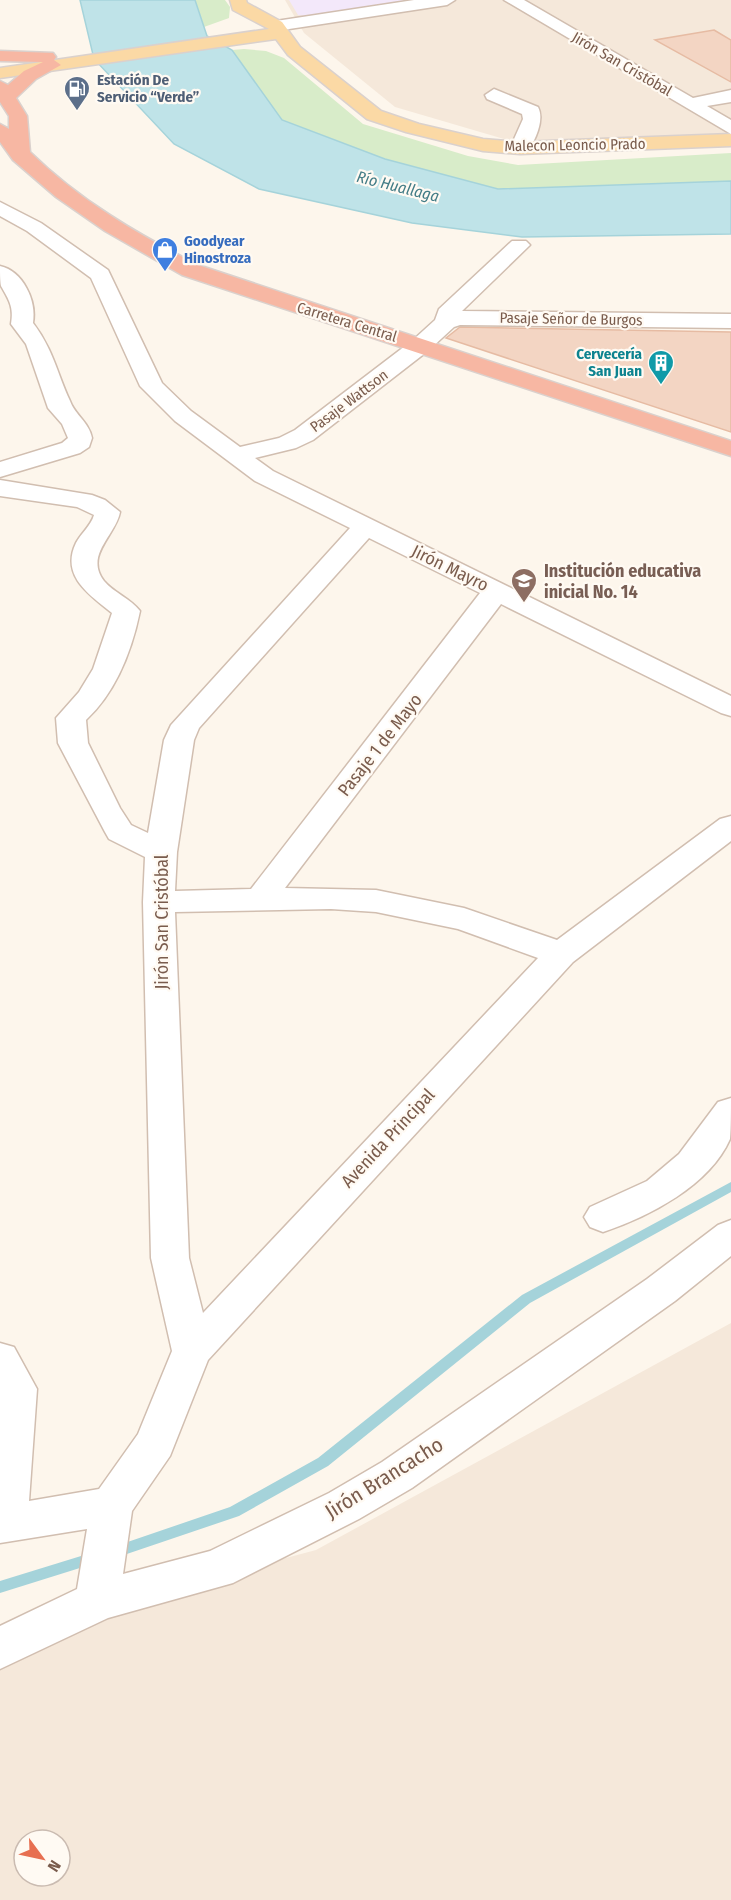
<svg xmlns="http://www.w3.org/2000/svg" width="731" height="1900" font-family="'Fira Sans Condensed',sans-serif">
<rect width="100%" height="100%" fill="#fdf6ec"/>
<g fill="#f5e8da" fill-rule="evenodd">
<path d="M 285,0 L 731,0 L 731,137 L 518,143 L 395,107 L 304,33 Z"/>
<path d="M 731,1323 L 731,1900 L 0,1900 L 0,1634 L 316,1550 ZM 24,1840 L 60,1840 L 60,1876 L 24,1876 Z"/>
</g>
<path fill="#f3e8fa" d="M 289,0 L 429,0 L 312,17 L 298,15 Z"/>
<g fill="#d8ecc9">
<path d="M 195,0 L 225,0 L 230,7 L 229,18 L 204,27 Z"/>
<path d="M 244,49 L 266,51 L 284,58 L 363,124 L 468,156 L 518,165 L 731,153 L 731,181 L 498,189 L 385,159 L 282,120 L 232,50 Z"/>
</g>
<path fill="#bfe3e8" stroke="#a5d3da" stroke-width="1.5" d="M 80,0 L 195,0 L 207,36 L 232,50 L 282,120 L 385,159 L 498,189 L 731,181 L 731,234 L 522,237 L 412,223 L 259,189 L 174,144 L 94,59 Z"/>
<g fill="none" stroke-linecap="round" stroke-linejoin="round">
<g fill="#a5d3da" fill-rule="evenodd">
<path d="M 731,1182 L 731,1192 L 530,1303 L 328,1466 L 239,1516 L 115,1558 L 110,1556 L 108,1552 L 110,1548 L 230,1507 L 318,1458 L 522,1295 Z"/>
<path d="M 94,1552 L 99,1554 L 101,1558 L 99,1562 L 0,1593 L 0,1581 Z"/>
</g>
</g>
<g fill="#f3d5c3" stroke="#e6bba3" stroke-width="1.5">
<path d="M 714,30 L 731,40 L 731,82 L 655,40 Z"/>
<path d="M 460,327 L 731,332 L 731,432 L 446,338 Z"/>
</g>
<g fill="none" stroke-linecap="round" stroke-linejoin="round">
<defs>
<g id="minor">
<path d="M 414,0 L 455,0 L 447,5 L 276,31 L 267,26 L 276,21 Z"/>
<path d="M 504,0 L 524,0 L 693,98 L 731,90 L 731,102 L 707,106 L 731,120 L 731,134 Z"/>
<path d="M 494,89 L 538,107 C 545,120 535,141 527,152 L 513,152 L 510,148 L 523,119 L 522,114 L 487,99 L 485,95 Z"/>
<path d="M 0,202 L 41,223 L 108,270 L 162,383 L 191,411 L 240,447 L 279,438 L 295,430 L 413,340 L 435,320 L 439,309 L 512,241 L 526,241 L 530,245 L 462,311 L 731,314 L 731,328 L 460,325 L 454,327 L 429,350 L 313,440 L 296,448 L 255,458 L 273,471 L 731,696 L 731,716 L 721,713 L 501,604 L 285,888 L 376,890 L 464,908 L 557,940 L 720,819 L 731,816 L 731,841 L 573,962 L 208,1360 L 170,1456 L 132,1511 L 123,1574 L 210,1551 L 329,1493 L 382,1462 L 647,1279 L 718,1225 L 731,1220 L 731,1256 L 675,1301 L 412,1488 L 359,1519 L 233,1583 L 108,1618 L 0,1669 L 0,1626 L 77,1589 L 87,1529 L 0,1543 L 0,1343 L 14,1347 L 37,1389 L 29,1501 L 99,1489 L 138,1434 L 172,1351 L 151,1258 L 143,902 L 145,857 L 109,839 L 105,832 L 58,743 L 56,718 L 79,692 L 93,669 L 112,613 C 90,595 60,576 76,543 C 81,533 91,526 94,515 L 77,507 L 0,496 L 0,480 L 92,495 L 105,500 L 120,512 C 116,535 84,555 104,581 C 114,593 130,598 140,611 C 132,650 116,692 86,720 L 88,743 L 120,808 L 131,825 L 148,833 L 164,740 L 171,725 L 350,528 L 255,481 L 175,421 L 140,386 L 91,278 L 27,231 L 0,216 ZM 369,538 L 480,593 L 251,889 L 175,891 L 177,852 L 194,740 L 199,728 ZM 331,909 L 376,912 L 458,929 L 538,958 L 203,1313 L 189,1258 L 175,912 Z"/>
<path d="M 0,266 C 23,271 37,301 33,323 C 53,349 57,373 70,401 C 75,415 89,422 92,438 L 89,447 L 80,453 L 0,477 L 0,462 L 62,443 L 68,438 L 62,424 L 48,408 L 26,344 L 11,324 C 14,307 9,300 1,286 C 0,281 0,272 0,266 Z"/>
<path d="M 731,1098 C 731,1109 731,1129 730,1139 C 710,1185 649,1217 603,1232 L 590,1227 L 584,1217 L 590,1207 L 647,1181 L 679,1154 L 718,1102 Z"/>
</g>
<path id="major" d="M 230,0 L 246,0 L 247,3 L 282,22 L 300,47 L 381,111 L 419,124 L 483,139 L 520,142 L 731,134 L 731,146 L 520,154 L 483,151 L 406,132 L 367,119 L 288,55 L 276,39 L 0,78 L 0,68 L 269,29 L 233,10 Z"/>
<path id="highway" d="M 0,51 L 53,53 L 56,57 L 54,60 L 61,65 L 36,79 L 16,98 L 27,116 L 30,152 C 79,200 137,234 198,265 L 731,441 L 731,456 L 182,275 L 105,231 L 56,197 L 13,160 L 0,142 L 0,124 L 9,129 L 9,116 L 0,102 L 0,81 L 8,85 L 24,71 L 43,62 L 0,61 Z"/>
</defs>
<use href="#minor" stroke="#d1beb0" stroke-width="3"/>
<use href="#major" stroke="#dad1cd" stroke-width="3"/>
<use href="#highway" stroke="#dad1cd" stroke-width="3"/>
<use href="#minor" fill="#fff" fill-rule="evenodd"/>
<use href="#major" fill="#fbd9a5" fill-rule="evenodd"/>
<use href="#highway" fill="#f7b7a3" fill-rule="evenodd"/>
</g>
<defs>
<symbol id="fuel-pin" viewBox="-11 -11 22 30"><path d="M0 17L-7.5 6A9.5 9.5 0 1 1 7.5 6Z" fill="#5c6f8a" stroke="#fffaf3"/><path d="M-5.5-6h7V0h2V4h1.3V-2.5L3-4.5l.8-.8L6-3V5H2.5V1h-1V6h-7ZM-4.2-4.7v3.2H.2V-4.7Z" fill="#fff"/></symbol>
<symbol id="shop-pin" viewBox="-11 -11 22 30"><path d="M0 17L-7.5 6A9.5 9.5 0 1 1 7.5 6Z" fill="#3f7fe0" stroke="#fffaf3"/><path d="M-5-2.5h2.3a2.7 3.5 0 0 1 5.4 0H5L5.5 6h-11ZM-1.5-2.5h3a1.5 2.3 0 0 0-3 0Z" fill="#fff"/></symbol>
<symbol id="building-pin" viewBox="-11 -11 22 30"><path d="M0 17L-7.5 6A9.5 9.5 0 1 1 7.5 6Z" fill="#0f9aa8" stroke="#fffaf3"/><path d="M-4-6H4V6H1V3H-1V6H-4ZM-2.5-4.3h1.7v1.8h-1.7ZM.8-4.3h1.7v1.8H.8ZM-2.5-1h1.7V.8h-1.7ZM.8-1h1.7V.8H.8Z" fill="#fff"/></symbol>
<symbol id="school-pin" viewBox="-11 -11 22 30"><path d="M0 17L-7.5 6A9.5 9.5 0 1 1 7.5 6Z" fill="#8d6e63" stroke="#fffaf3"/><path d="M0-5L7-2L0 1L-7-2ZM-4 1L0 2.5L4 1V4Q0 6-4 4Z" fill="#fff"/></symbol>
</defs>
<g fill-rule="evenodd">
<use href="#fuel-pin" x="62" y="74" width="30" height="40"/>
<use href="#shop-pin" x="150" y="235" width="30" height="40"/>
<use href="#building-pin" x="646" y="348" width="30" height="40"/>
<use href="#school-pin" x="509" y="566" width="30" height="40"/>
</g>
<g text-anchor="middle" stroke-width="4.5" stroke-linejoin="round" paint-order="stroke">
<g font-size="15" fill="#7a5c4d" stroke="#fffaf3">
<text transform="translate(622 64) rotate(30)" y="5">Jirón San Cristóbal</text>
<text transform="translate(575 145) rotate(-1)" y="5">Malecon Leoncio Prado</text>
<text transform="translate(571 319) rotate(1)" y="5">Pasaje Señor de Burgos</text>
<text transform="translate(347 322) rotate(17)" y="5">Carretera Central</text>
<text transform="translate(349 401) rotate(-37)" y="5">Pasaje Wattson</text>
</g>
<g font-size="15" font-weight="bold" fill="#4e5e75" stroke="#fffaf3" text-anchor="start">
<text x="97" y="85">Estación De<tspan x="97" dy="17">Servicio “Verde”</tspan></text>
</g>
<g font-size="15" font-weight="bold" fill="#366cbe" stroke="#fffaf3" text-anchor="start">
<text x="184" y="246">Goodyear<tspan x="184" dy="17">Hinostroza</tspan></text>
</g>
<g font-size="15" font-weight="bold" fill="#0d838f" stroke="#fffaf3" text-anchor="end">
<text x="642" y="359">Cervecería<tspan x="642" dy="17">San Juan</tspan></text>
</g>
<g font-size="16" font-style="italic" fill="#437c86" stroke="#fffaf3">
<text transform="translate(398 186) rotate(14)" y="6">Río Huallaga</text>
</g>
<g font-size="18" fill="#7a5c4d" stroke="#fffaf3">
<text transform="translate(450 568) rotate(26)" y="6">Jirón Mayro</text>
<text transform="translate(380 745) rotate(-52)" y="6">Pasaje 1 de Mayo</text>
<text transform="translate(162 922) rotate(-90)" y="6">Jirón San Cristóbal</text>
<text transform="translate(388 1138) rotate(-47)" y="6">Avenida Principal</text>
</g>
<g font-size="18" font-weight="bold" fill="#785e54" stroke="#fffaf3" text-anchor="start">
<text x="544" y="577">Institución educativa<tspan x="544" dy="21">inicial No. 14</tspan></text>
</g>
<g font-size="21" fill="#7a5c4d" stroke="#fffaf3">
<text transform="translate(384 1478) rotate(-32)" y="7">Jirón Brancacho</text>
</g>
</g>
<g transform="translate(42 1858) rotate(123)"><circle r="28" fill="#fffaf3" stroke="#cabbb1" stroke-width="1.5"/>
<path d="M0-4.5L10 22L0 15L-10 22Z" fill="#e76f51"/>
<text y="-9" font-size="16" font-weight="bold" text-anchor="middle" fill="#7a5c4d">N</text>
</g>
</svg>
